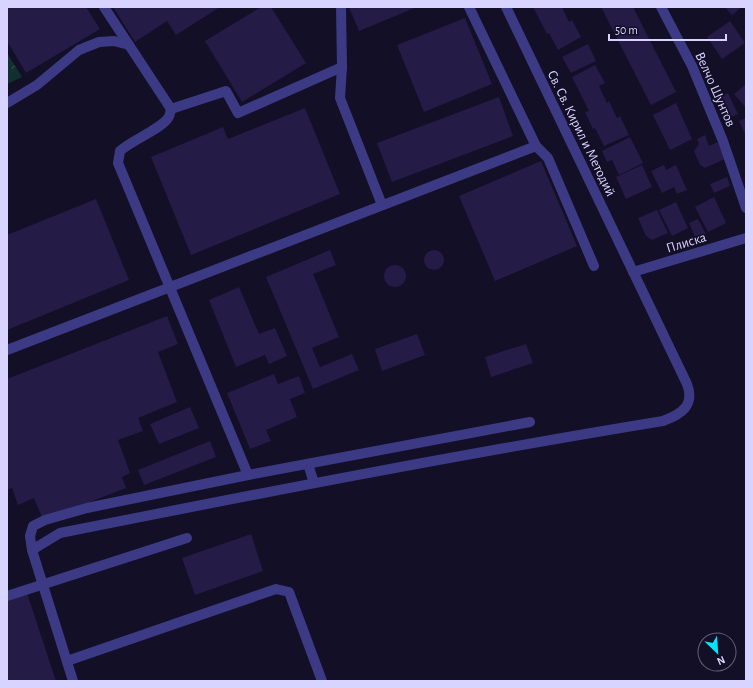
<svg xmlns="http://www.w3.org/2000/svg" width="753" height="688" font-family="'Alegreya Sans',sans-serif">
<defs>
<pattern id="park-crowns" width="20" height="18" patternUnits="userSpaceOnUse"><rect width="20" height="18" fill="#12302f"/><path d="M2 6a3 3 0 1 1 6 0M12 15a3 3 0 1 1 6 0" fill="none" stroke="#344d4e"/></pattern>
</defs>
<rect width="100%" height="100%" fill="#130f26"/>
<path fill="url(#park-crowns)" d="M 7,53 L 22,77 L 7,84 Z"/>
<g fill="#241b47">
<path d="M 7,7 L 86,7 L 100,29 L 26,73 L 7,41 Z"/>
<path d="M 113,7 L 220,7 L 176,35 L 167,21 L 135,42 Z"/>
<path d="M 261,7 L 271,7 L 306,63 L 242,102 L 205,41 Z"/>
<path d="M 349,7 L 417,7 L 359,31 Z"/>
<path d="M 533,7 L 562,7 L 569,22 L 572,20 L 581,37 L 558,50 L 549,33 L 547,34 Z"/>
<path d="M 601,7 L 633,7 L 676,92 L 651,105 Z"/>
<path d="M 725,7 L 742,7 L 732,15 Z"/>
<path d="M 465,18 L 492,84 L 424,112 L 397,45 Z"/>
<path d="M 730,21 L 745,43 L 722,59 L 707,37 Z"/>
<path d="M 588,44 L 596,61 L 571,73 L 562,57 Z"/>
<path d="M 595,65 L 605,83 L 599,86 L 607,103 L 609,101 L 617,118 L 620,116 L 629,135 L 604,146 L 595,128 L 593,129 L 585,112 L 589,111 L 572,77 Z"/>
<path d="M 746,84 L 746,108 L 734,94 Z"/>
<path d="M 728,93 L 738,114 L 725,120 L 715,99 Z"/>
<path d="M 499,97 L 513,136 L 392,182 L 377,143 Z"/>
<path d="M 676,103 L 692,139 L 670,150 L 653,115 Z"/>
<path d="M 305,108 L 340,194 L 191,255 L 151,157 L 223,127 L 228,139 Z"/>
<path d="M 746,118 L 746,136 L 739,121 Z"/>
<path d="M 705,135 L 709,146 L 718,142 L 725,159 L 705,168 L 700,165 L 694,151 L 699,144 L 697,139 Z"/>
<path d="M 630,137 L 643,163 L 619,175 L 612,160 L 607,162 L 602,151 Z"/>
<path d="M 541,161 L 577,246 L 495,281 L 459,196 Z"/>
<path d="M 642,165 L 652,187 L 626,199 L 616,177 Z"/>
<path d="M 664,165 L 666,170 L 676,165 L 687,190 L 677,194 L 674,187 L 662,193 L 651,171 Z"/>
<path d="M 727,177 L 730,186 L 714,193 L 710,184 Z"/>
<path d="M 714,197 L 726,223 L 708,232 L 695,207 Z"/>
<path d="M 96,199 L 129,280 L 7,330 L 7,235 Z"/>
<path d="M 676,202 L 688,228 L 672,236 L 659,210 Z"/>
<path d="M 657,210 L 668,233 L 652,240 L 646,236 L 638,218 Z"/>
<path d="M 698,219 L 706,234 L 696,239 L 689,223 Z"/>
<circle cx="434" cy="260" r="10"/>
<path d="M 330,250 L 336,265 L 313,274 L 339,337 L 312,348 L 320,367 L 352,354 L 359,370 L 313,389 L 266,277 Z"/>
<circle cx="395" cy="276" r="11"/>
<path d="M 239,287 L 259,334 L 275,328 L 287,356 L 269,364 L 265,355 L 236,367 L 209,300 Z"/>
<path d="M 167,316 L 178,344 L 158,352 L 177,402 L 138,418 L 143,431 L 118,440 L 130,473 L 122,477 L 126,488 L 43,520 L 34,498 L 18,505 L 12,488 L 7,490 L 7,379 Z"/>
<path d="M 417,334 L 425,355 L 382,371 L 375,349 Z"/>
<path d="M 526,344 L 533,363 L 491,377 L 485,357 Z"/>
<path d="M 274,374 L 278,384 L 299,376 L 305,393 L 290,399 L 297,417 L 266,430 L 271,441 L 250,449 L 227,393 Z"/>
<path d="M 190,407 L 199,428 L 159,444 L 150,424 Z"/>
<path d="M 210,441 L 216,457 L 144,485 L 138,470 Z"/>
<path d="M 251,534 L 263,571 L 195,595 L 182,558 Z"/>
<path d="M 27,593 L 56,681 L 7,681 L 7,600 Z"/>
</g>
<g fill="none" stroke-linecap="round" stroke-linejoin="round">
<g stroke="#3d3a85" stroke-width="10">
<path d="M 104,7 L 171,109 L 226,91 L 238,113 L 342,67"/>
<path d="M 341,7 L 342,67 L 340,98 L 382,205"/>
<path d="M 469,7 L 536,146 L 548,158 L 594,266"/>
<path d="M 661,7 L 692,66 L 723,141 L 746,208"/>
<path d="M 7,103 L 37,85 L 79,50 L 99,42 L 114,41 L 129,45"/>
<path d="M 171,109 C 170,112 170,116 168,118 C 161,129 132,140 120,151 L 118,163 L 248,475"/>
<path d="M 633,272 L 746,238"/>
<path d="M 7,350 L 536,146"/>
<path d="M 308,464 L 314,483"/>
<path d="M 32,550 L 60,533 C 261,493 461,454 663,421 C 682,414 695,405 687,384 L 506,7"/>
<path d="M 7,596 L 187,538"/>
<path d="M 67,661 L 276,589 L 289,592 L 322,681"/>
<path d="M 73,681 L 32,550 L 30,536 L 33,526 L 45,520 L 87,508 L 248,475 L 530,422"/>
</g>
</g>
<g text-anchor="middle" stroke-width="3.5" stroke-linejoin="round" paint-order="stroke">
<g font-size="14" fill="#d9d4ff" stroke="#130f26">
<text transform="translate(716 89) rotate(66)" y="5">Велчо Шунтов</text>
<text transform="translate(582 133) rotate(64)" y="5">Св. Св. Кирил и Методий</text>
<text transform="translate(686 242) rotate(-17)" y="5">Плиска</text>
</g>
</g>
<rect width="753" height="688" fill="none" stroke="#d9d4ff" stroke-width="16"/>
<g transform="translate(717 652) rotate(155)"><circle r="19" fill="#130f26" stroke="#625e7d"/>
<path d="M0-3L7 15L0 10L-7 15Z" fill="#00e5ff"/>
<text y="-6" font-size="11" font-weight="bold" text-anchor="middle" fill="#d9d4ff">N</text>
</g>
<path d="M609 34v6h117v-6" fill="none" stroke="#d9d4ff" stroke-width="2"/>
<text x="615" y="34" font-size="12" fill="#d9d4ff" stroke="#130f26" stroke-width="3" paint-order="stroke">50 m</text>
</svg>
